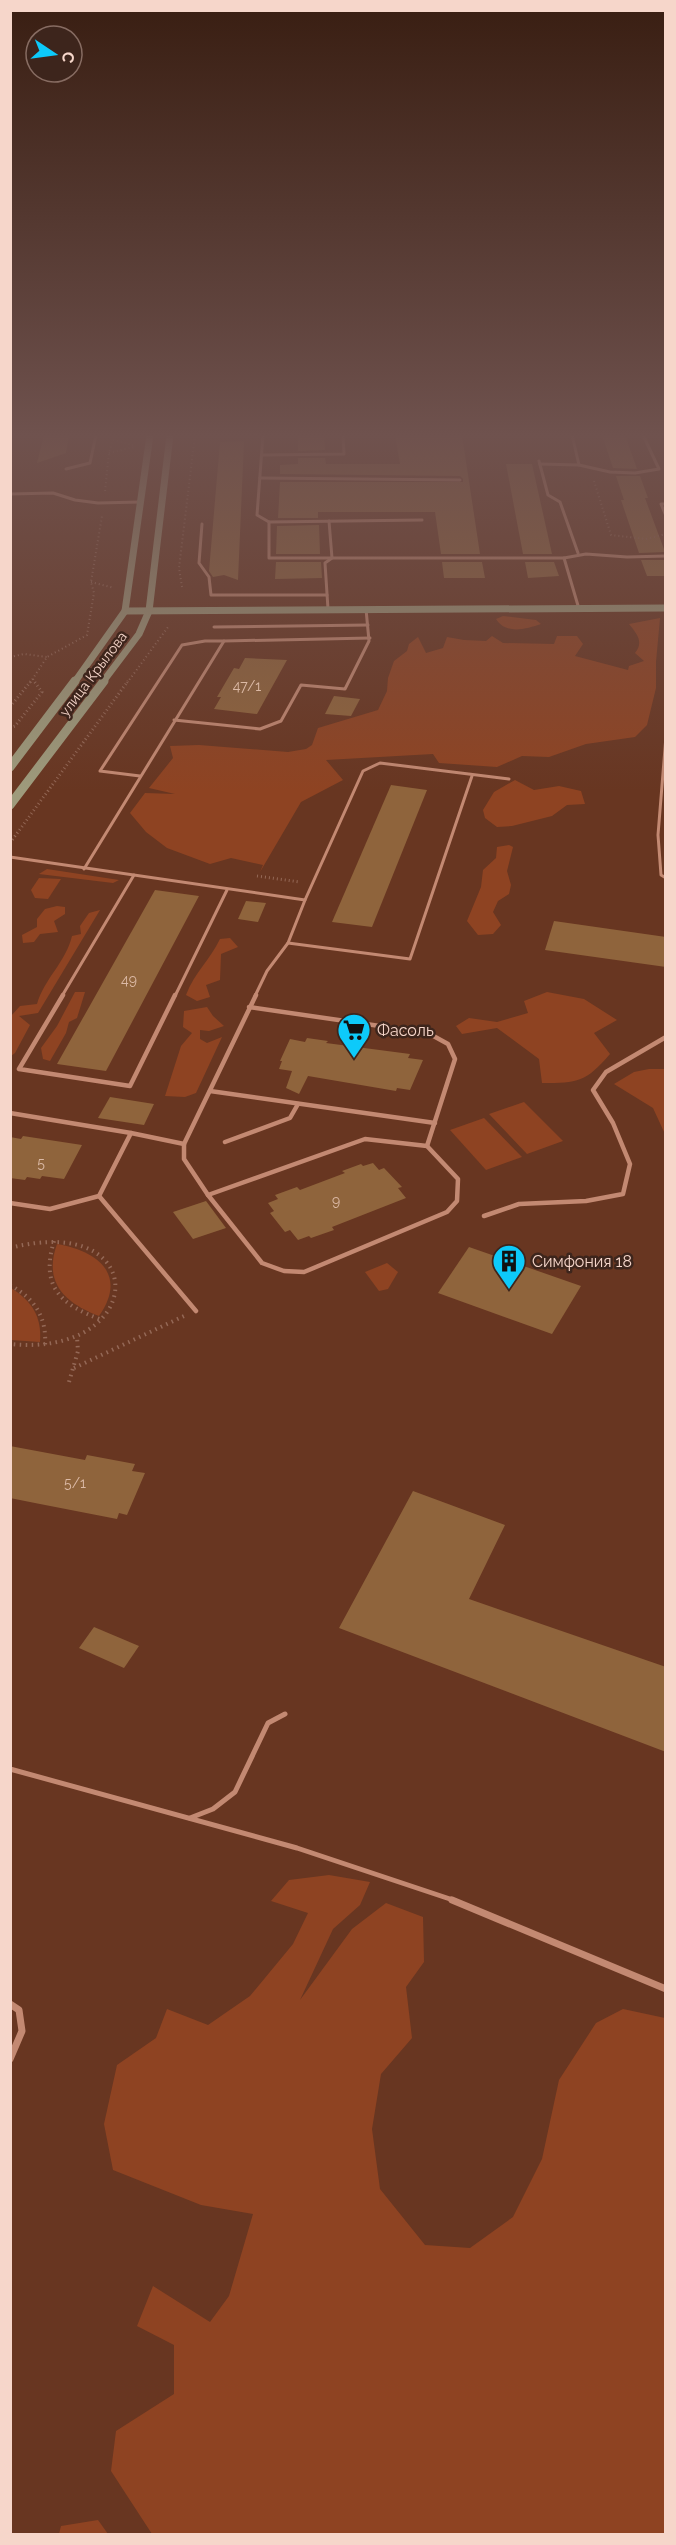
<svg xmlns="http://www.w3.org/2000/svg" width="676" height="2545" font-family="Raleway,sans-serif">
<rect width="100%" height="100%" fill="#683621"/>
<g fill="#8e4322">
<path d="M 503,616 L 536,620 L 541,624 C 526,629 506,635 496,619 Z"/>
<path d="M 660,618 L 656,662 L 656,688 L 647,725 L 635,737 L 586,744 L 549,757 L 522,756 L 497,767 L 439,763 L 433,754 L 326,760 L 343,780 L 301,802 L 260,872 L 263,865 L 231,858 L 210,864 L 167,848 L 146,832 L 130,813 L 145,793 L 175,794 L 149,788 L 173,758 L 170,746 L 199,745 L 288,752 L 306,749 L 312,745 L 318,728 L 378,710 L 387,691 L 388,678 L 394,661 L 407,651 L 409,644 L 418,637 L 426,653 L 443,648 L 447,637 L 464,640 L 486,641 L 492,636 L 503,643 L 554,644 L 557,636 L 577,636 L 583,644 L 575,656 L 628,670 L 629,666 L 644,661 L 635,653 C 644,642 637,634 629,624 Z"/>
<path d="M 515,780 L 534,790 L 559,786 L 581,791 L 585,804 L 567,805 L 552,816 L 512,826 L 497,827 L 485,818 L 483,810 L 494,792 Z"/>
<path d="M 509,845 L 513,847 L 507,871 L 511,885 L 509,894 L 498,901 L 493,912 L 501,925 L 493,934 L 478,935 L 467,921 L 481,887 L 483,870 L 496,858 L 497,847 Z"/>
<path d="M 47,869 L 119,880 L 113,883 L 39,874 Z"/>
<path d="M 39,878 L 61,879 L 48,899 L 35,898 L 31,890 Z"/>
<path d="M 57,906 L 65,907 L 65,914 L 54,921 L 58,932 L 40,934 L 34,942 L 23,943 L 22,935 L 37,927 L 37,919 L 45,909 Z"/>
<path d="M 100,910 L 38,1013 L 19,1016 L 30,1025 L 15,1053 L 11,1056 L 11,1016 L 20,1006 L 37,1004 C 44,979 66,962 72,936 L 81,934 L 80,926 L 89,913 Z"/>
<path d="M 230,938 L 238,947 L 221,954 L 220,980 L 206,985 L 210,997 L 197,1001 L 186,995 C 194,973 210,960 220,939 Z"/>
<path d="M 75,992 L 85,992 L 77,1018 L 69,1022 L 66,1033 L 50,1061 L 43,1059 L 41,1048 L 57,1026 Z"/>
<path d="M 547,992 L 584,999 L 617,1020 L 594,1033 L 610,1054 C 586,1082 578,1083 542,1083 L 539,1059 L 497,1028 L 462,1034 L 456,1026 L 469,1018 L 497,1022 L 528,1013 L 524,1001 Z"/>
<path d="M 207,1007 L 213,1016 L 224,1026 L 209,1031 L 200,1030 L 200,1039 L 207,1043 L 222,1037 L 196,1093 L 185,1097 L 165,1096 L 181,1046 L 192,1033 L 183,1027 L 184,1011 Z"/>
<path d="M 649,1069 L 665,1069 L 665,1134 L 653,1108 L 614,1084 L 634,1072 Z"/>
<path d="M 524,1102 L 563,1141 L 527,1154 L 489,1114 Z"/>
<path d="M 484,1118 L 522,1157 L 486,1170 L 450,1130 Z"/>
<path d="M 57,1244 C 98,1251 128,1275 99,1316 C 65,1303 43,1283 57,1244 Z"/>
<path d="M 387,1263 L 398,1272 L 388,1289 L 379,1291 L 365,1272 Z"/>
<path d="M 11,1288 C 32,1301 42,1317 40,1342 L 11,1340 Z"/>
<path d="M 329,1875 L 370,1882 L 360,1905 L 333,1929 L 300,2000 L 352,1929 L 386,1903 L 423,1917 L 424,1962 L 406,1987 L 412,2038 L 381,2074 L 372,2129 L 380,2189 L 425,2245 L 470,2248 L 513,2217 L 542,2159 L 559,2080 L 596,2023 L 623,2009 L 665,2018 L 665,2534 L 152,2534 L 111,2471 L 116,2431 L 174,2394 L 174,2345 L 137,2326 L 153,2286 L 210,2322 L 229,2296 L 253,2214 L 201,2205 L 113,2170 L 104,2124 L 117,2065 L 156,2038 L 167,2009 L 208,2025 L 250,1996 L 293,1944 L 308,1913 L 271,1901 L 289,1880 Z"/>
<path d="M 98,2520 L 108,2534 L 59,2534 L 61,2526 Z"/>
</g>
<g fill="#8f643c">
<path d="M 44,435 L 69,435 L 66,453 L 37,463 Z"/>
<path d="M 298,435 L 324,435 L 325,450 L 298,451 Z"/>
<path d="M 395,435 L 462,435 L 480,554 L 441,554 L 435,512 L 318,512 L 318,518 L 278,518 L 280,482 L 463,482 L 463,479 L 460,476 L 280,474 L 280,465 L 298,464 L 298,458 L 325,458 L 326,464 L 400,464 Z"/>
<path d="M 602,435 L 625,435 L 637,469 L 613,468 Z"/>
<path d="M 244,441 L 238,580 L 224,575 L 213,577 L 209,571 L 220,442 Z"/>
<path d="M 506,464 L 532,464 L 552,554 L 523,554 Z"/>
<path d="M 616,476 L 640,476 L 648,498 L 645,498 L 665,552 L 639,553 L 621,500 L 624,500 Z"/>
<path d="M 319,525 L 320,554 L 276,554 L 277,526 Z"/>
<path d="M 641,560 L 666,560 L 666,576 L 647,576 Z"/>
<path d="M 276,562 L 321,562 L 322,578 L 275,579 Z"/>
<path d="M 442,562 L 482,562 L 485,578 L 444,578 Z"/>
<path d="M 525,562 L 554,562 L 559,576 L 528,578 Z"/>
<path d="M 245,658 L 287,660 L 257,714 L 214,709 L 221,697 L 217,697 L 234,668 L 239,669 Z"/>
<path d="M 334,696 L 360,699 L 351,716 L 325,714 Z"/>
<path d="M 391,785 L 427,790 L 372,927 L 332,922 Z"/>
<path d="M 155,890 L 199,896 L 106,1071 L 57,1064 Z"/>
<path d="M 246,901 L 266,903 L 258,922 L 238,919 Z"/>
<path d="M 554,921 L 666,937 L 666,967 L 545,950 Z"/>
<path d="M 307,1038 L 328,1041 L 326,1043 L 410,1054 L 408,1058 L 423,1060 L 410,1090 L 397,1088 L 396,1091 L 308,1076 L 299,1094 L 286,1088 L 292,1071 L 279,1069 L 282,1061 L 280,1061 L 290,1039 L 305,1042 Z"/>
<path d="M 110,1097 L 154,1104 L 144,1125 L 98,1118 Z"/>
<path d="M 23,1136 L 82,1145 L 64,1179 L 42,1176 L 40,1179 L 27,1177 L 25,1180 L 10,1178 L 10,1137 L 21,1139 Z"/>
<path d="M 373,1163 L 379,1170 L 384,1168 L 402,1187 L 398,1188 L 406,1198 L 332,1227 L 334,1230 L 311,1238 L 309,1236 L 298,1240 L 290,1230 L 285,1232 L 270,1213 L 274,1211 L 268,1203 L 278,1199 L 275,1195 L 297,1187 L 300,1190 L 345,1173 L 342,1171 L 361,1164 L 363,1166 Z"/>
<path d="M 206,1201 L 226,1228 L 193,1239 L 173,1212 Z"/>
<path d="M 469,1247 L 581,1286 L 552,1334 L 438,1293 Z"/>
<path d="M 10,1446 L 85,1460 L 87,1455 L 135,1464 L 132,1471 L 145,1473 L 127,1515 L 119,1513 L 117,1519 L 40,1504 L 10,1498 Z"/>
<path d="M 413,1491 L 505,1525 L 469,1599 L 666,1667 L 666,1752 L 339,1628 Z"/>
<path d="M 94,1627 L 139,1646 L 124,1668 L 79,1648 Z"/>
</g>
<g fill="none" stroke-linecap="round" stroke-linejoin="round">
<g stroke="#946856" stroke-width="2" stroke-dasharray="1 3" stroke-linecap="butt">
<path d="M 113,440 L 133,445"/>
<path d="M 109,453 L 134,447"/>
<path d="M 594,481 L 611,535 L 646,539 L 666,534"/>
<path d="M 105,491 L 109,453 L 114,435"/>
<path d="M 91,582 L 114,588"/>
<path d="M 182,587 L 179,568 L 195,435"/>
<path d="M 10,657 L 24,654 L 47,657"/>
<path d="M 33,679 L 35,683"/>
<path d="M 30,683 L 47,657 L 87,635 L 94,593 L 91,582 L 102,516"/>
<path d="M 127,683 L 168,627"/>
</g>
<g stroke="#946856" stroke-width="3" stroke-dasharray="1 3" stroke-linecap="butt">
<path d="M 10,707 L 31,681"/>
<path d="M 10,728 L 15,726 L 42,692 L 34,681"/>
<path d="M 10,843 L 128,681"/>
<path d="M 257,876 L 300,882"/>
</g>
<g stroke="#946856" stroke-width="4" stroke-dasharray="1.5 4.5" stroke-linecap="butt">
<path d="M 54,1241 C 40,1287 61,1305 102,1320"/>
<path d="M 10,1248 C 153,1211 148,1358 10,1344"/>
<path d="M 10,1285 C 35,1299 47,1317 45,1346"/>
<path d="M 74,1368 L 184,1316"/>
<path d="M 69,1382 L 78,1351 L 77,1337"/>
</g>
<g stroke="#c38972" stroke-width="3">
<path d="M 263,435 L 257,515 L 269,522 L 269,558 L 564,558 L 586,554 L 627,557 L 666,556"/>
<path d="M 572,435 L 579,465"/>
<path d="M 262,455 L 344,454 L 343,435"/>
<path d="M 539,461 L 548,495 L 560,502 L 578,553"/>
<path d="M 540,464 L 579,465 L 610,472 L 635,473 L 659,469 L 643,435"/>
<path d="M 66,469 L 90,463 L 96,435"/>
<path d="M 260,478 L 460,480"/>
<path d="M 10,494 L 53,493 L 75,500 L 98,503 L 140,502"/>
<path d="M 666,504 L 661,504 L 666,516"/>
<path d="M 269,522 L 422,520"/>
<path d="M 202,524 L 199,563 L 209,577 L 211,595 L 327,595"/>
<path d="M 564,558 L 579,609"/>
<path d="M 328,609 L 325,563 L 332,558 L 329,521"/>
<path d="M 214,627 L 368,625"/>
<path d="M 174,720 L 260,729 L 281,721 L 301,685 L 345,689 L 369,641 L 366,609"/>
<path d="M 666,736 L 658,835 L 661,875 L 666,878"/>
<path d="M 140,776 L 100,771 L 182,645 L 205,641 L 224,641"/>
<path d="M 10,857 L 305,900 L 363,771 L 380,763 L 509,779"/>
<path d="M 84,869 L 224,641 L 370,638"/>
<path d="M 305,900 L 288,943 L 410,959 L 472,776"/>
<path d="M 62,996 L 134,875"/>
<path d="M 175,996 L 227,890"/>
<path d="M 255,996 L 267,971 L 288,943"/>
</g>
<g stroke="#c38972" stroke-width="4.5">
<path d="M 63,995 L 19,1069 L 130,1086 L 175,995"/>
<path d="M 249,1007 L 428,1033 L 448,1044 L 455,1059 L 427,1146"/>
<path d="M 210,1091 L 435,1123"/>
<path d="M 10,1113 L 131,1133 L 99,1196 L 50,1209 L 10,1203"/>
<path d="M 131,1133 L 184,1144 L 256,995"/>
<path d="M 365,1139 L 427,1146 L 458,1179 L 457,1201 L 447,1212 L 304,1272 L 284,1271 L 262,1263 L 208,1195 Z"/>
<path d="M 225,1142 L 290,1118 L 298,1104"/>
<path d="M 184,1144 L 184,1159 L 208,1195"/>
<path d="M 99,1196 L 196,1311"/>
<path d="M 484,1216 L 519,1204 L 586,1201 L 623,1194 L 630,1164 L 613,1123 L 593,1090 L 606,1072 L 666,1037"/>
</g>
<g stroke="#c38972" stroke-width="5">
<path d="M 10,1769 L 297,1848 L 456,1901"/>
<path d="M 190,1818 L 213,1809 L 235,1792 L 268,1723 L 285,1714"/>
</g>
<g stroke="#c38972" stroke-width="7">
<path d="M 452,1900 L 666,1989"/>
<path d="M 10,2004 L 19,2010 L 22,2031 L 10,2059"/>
</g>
<g stroke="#9e9b7c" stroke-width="7">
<path d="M 125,611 L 666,608"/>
<path d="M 74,683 L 125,611 L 150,435"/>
<path d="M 102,683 L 139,634 L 149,611 L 170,435"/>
</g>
<g stroke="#9e9b7c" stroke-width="9">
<path d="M 10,767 L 75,681"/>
<path d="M 10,805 L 104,681"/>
</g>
</g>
<linearGradient id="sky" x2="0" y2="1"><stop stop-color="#391e12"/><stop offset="0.55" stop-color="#6f524e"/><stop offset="1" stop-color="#6f524e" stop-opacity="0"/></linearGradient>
<rect width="676" height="791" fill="url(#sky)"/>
<defs>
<symbol id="supermarket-pin" viewBox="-11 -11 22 30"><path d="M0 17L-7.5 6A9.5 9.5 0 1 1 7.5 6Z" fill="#0dcafa" stroke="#3d251c"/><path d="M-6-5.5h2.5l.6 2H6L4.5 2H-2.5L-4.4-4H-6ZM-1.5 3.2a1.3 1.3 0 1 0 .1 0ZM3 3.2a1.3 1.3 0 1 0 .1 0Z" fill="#111"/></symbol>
<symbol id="building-pin" viewBox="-11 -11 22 30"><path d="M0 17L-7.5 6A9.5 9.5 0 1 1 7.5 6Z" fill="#0dcafa" stroke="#3d251c"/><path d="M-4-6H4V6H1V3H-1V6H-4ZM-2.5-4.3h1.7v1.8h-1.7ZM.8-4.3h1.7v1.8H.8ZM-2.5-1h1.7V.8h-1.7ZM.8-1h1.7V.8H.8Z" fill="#111"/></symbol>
</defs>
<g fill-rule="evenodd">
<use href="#supermarket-pin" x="335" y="1011" width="38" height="52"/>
<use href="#building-pin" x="490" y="1242" width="38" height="52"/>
</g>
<g text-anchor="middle" stroke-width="5" stroke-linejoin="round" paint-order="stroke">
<g font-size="14" fill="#f6d6ca" stroke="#3d251c">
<text transform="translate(93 674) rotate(-53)" y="5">улица Крылова</text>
</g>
<g font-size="14" fill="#dcbaa6">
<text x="247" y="691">47/1</text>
<text x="129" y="985">49</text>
<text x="41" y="1168">5</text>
<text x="336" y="1206">9</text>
<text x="75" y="1488">5/1</text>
</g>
<g font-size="16" fill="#f6d6ca" stroke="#3d251c" text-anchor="start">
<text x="377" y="1036">Фасоль</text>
<text x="532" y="1267">Симфония 18</text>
</g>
</g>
<rect width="676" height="2545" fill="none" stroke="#f6d6ca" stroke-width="24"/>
<g transform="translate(54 54) rotate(103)"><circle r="28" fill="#3d251c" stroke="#876c62" stroke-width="1.5"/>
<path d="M0-4.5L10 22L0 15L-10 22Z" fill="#0dcafa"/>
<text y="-9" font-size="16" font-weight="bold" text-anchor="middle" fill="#f6d6ca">С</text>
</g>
</svg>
